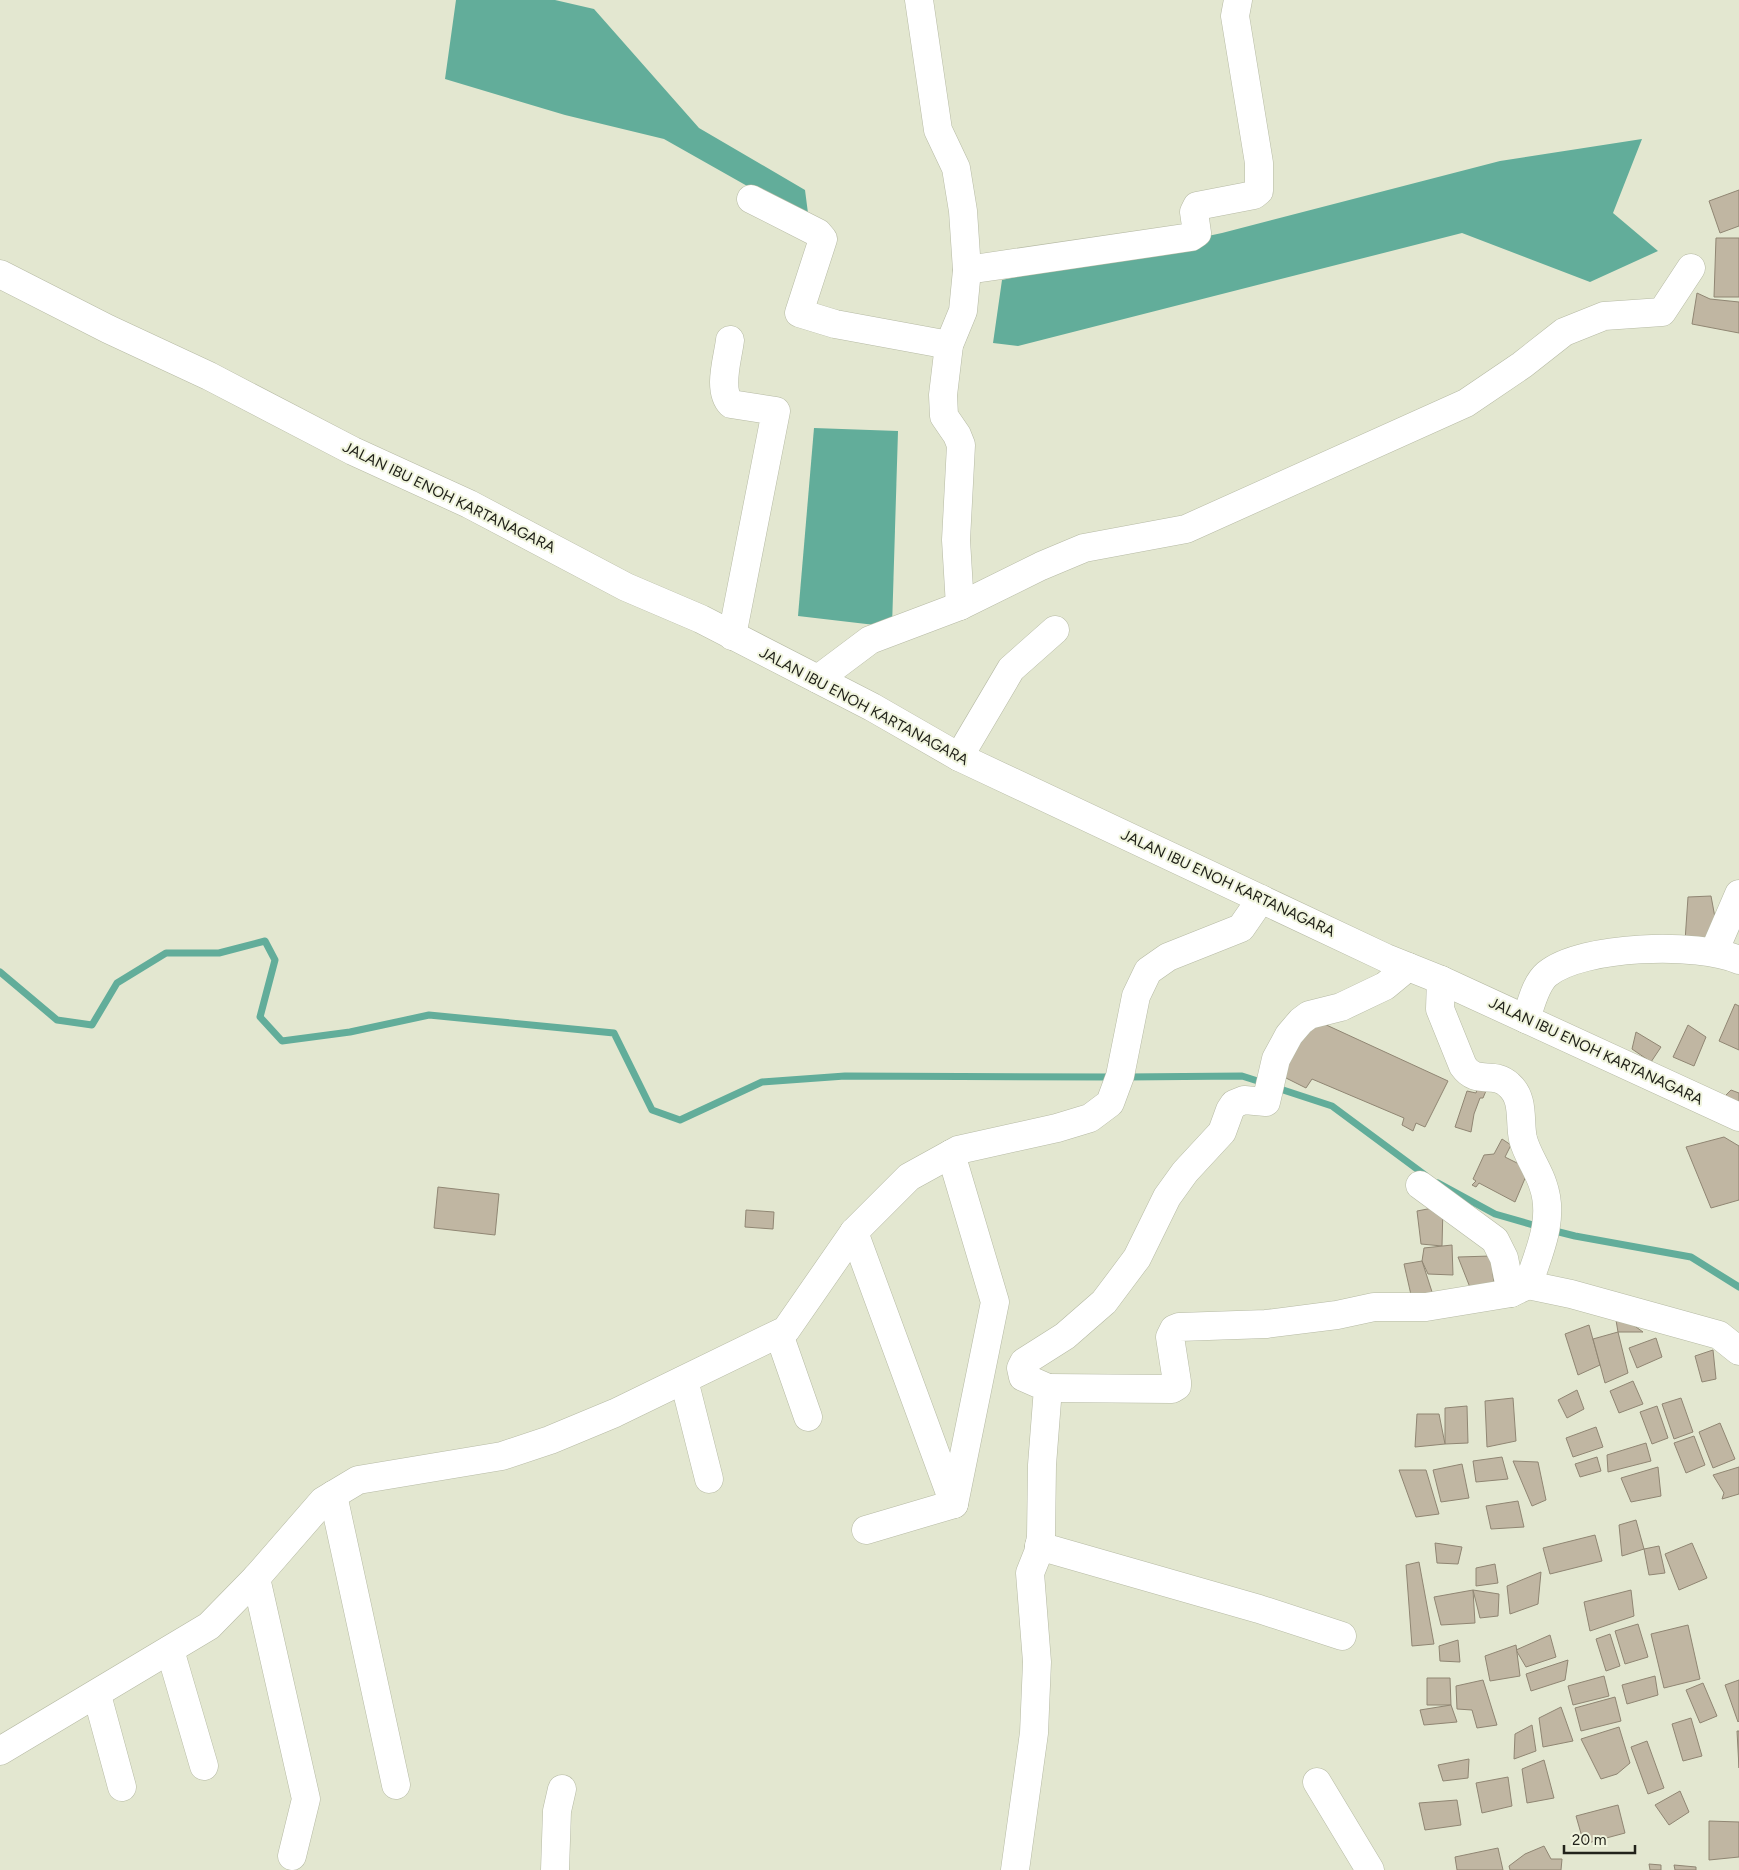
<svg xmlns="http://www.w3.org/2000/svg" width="1739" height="1870" font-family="Figtree,sans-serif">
<rect width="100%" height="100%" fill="#e3e7d0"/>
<g fill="#62ad9a">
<path d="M 456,0 L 555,0 L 594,9 L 699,128 L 805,190 L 809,221 L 664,139 L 565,115 L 445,79 Z"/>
<path d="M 1642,139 L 1613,213 L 1658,251 L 1590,282 L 1462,233 L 1018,346 L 993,343 L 1002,280 L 1222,233 L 1500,161 Z"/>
<path d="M 814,428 L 898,431 L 892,627 L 798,616 Z"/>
</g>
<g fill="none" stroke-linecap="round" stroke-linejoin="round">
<g stroke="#62ad9a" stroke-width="7">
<path d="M 0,972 L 57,1020 L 92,1025 L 117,983 L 166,953 L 219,953 L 265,941 L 275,960 L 260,1017 L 282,1041 L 350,1032 L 429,1015 L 614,1033 L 652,1110 L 680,1120 L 762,1082 L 845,1076 L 1113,1077"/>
<path d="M 1126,1077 L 1242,1076 L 1264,1083"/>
<path d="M 1274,1087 L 1332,1106 L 1425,1175"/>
<path d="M 1438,1183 L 1495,1214 L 1540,1227"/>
<path d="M 1551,1230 L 1575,1236 L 1691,1257 L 1739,1287"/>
</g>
</g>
<g fill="#c0b6a2" stroke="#908673">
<path d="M 1739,190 L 1739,226 L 1720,233 L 1709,201 Z"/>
<path d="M 1716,238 L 1739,238 L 1739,297 L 1714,297 Z"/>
<path d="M 1697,293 L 1710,299 L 1739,302 L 1739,333 L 1692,324 Z"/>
<path d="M 1711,896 L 1719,939 L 1685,941 L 1688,897 Z"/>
<path d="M 1735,1004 L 1739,1006 L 1739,1050 L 1719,1041 Z"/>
<path d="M 1309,1017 L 1448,1081 L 1425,1127 L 1416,1123 L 1413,1131 L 1402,1125 L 1404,1118 L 1312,1079 L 1306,1088 L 1284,1077 L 1296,1040 Z"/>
<path d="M 1688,1025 L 1706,1037 L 1694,1066 L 1673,1057 Z"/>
<path d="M 1636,1032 L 1661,1047 L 1651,1062 L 1632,1049 Z"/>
<path d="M 1479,1082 L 1488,1086 L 1483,1098 L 1480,1098 L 1474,1114 L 1471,1132 L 1455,1127 L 1467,1091 L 1476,1093 Z"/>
<path d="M 1731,1090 L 1739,1093 L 1739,1105 L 1723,1098 Z"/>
<path d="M 1724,1137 L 1739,1146 L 1739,1200 L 1711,1208 L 1686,1147 Z"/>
<path d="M 1502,1139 L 1511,1145 L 1505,1157 L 1529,1169 L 1515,1202 L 1479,1183 L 1476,1187 L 1472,1185 L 1476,1181 L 1473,1179 L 1484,1155 L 1494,1154 Z"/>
<path d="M 438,1187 L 499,1194 L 495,1235 L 434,1228 Z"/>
<path d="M 1443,1206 L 1442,1246 L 1421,1244 L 1417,1211 Z"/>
<path d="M 746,1210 L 774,1212 L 773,1229 L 745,1227 Z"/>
<path d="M 1452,1245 L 1453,1275 L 1428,1274 L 1422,1261 L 1424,1248 Z"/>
<path d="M 1491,1256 L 1495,1293 L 1473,1295 L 1458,1257 Z"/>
<path d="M 1422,1261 L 1434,1298 L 1414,1308 L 1404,1264 Z"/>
<path d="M 1625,1319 L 1643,1332 L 1618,1332 L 1616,1320 Z"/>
<path d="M 1589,1325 L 1600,1365 L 1578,1375 L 1565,1334 Z"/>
<path d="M 1618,1332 L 1628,1373 L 1605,1383 L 1593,1339 Z"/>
<path d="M 1656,1338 L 1662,1357 L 1637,1368 L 1629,1348 Z"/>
<path d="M 1713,1350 L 1716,1379 L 1702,1382 L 1695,1356 Z"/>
<path d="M 1633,1381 L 1643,1404 L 1619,1413 L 1610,1391 Z"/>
<path d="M 1577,1390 L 1584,1409 L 1567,1418 L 1558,1400 Z"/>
<path d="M 1513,1398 L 1516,1441 L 1487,1447 L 1485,1401 Z"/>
<path d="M 1681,1398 L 1693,1432 L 1674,1439 L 1662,1404 Z"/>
<path d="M 1467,1406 L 1468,1443 L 1445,1444 L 1445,1408 Z"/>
<path d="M 1657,1406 L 1668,1438 L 1652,1444 L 1640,1412 Z"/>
<path d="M 1417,1414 L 1439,1414 L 1445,1444 L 1415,1447 Z"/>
<path d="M 1720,1423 L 1735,1459 L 1713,1468 L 1699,1432 Z"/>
<path d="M 1596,1427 L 1603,1447 L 1573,1457 L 1566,1438 Z"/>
<path d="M 1694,1436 L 1705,1465 L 1686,1473 L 1674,1443 Z"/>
<path d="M 1646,1443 L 1651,1461 L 1608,1472 L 1607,1455 Z"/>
<path d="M 1502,1457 L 1508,1479 L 1476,1482 L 1473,1461 Z"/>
<path d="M 1597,1457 L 1601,1471 L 1580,1477 L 1575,1464 Z"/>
<path d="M 1513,1461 L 1538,1462 L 1546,1500 L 1532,1506 Z"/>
<path d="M 1462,1464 L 1469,1498 L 1441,1502 L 1433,1470 Z"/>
<path d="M 1658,1467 L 1661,1496 L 1631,1502 L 1621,1478 Z"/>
<path d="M 1739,1467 L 1739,1494 L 1722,1499 L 1724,1493 L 1713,1475 Z"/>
<path d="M 1399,1470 L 1426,1470 L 1439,1514 L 1416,1517 Z"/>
<path d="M 1518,1501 L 1524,1527 L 1491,1529 L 1486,1506 Z"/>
<path d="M 1636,1520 L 1644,1549 L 1622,1556 L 1619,1525 Z"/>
<path d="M 1595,1535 L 1602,1561 L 1550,1574 L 1543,1548 Z"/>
<path d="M 1435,1543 L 1462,1547 L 1458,1564 L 1437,1563 Z"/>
<path d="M 1692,1543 L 1707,1578 L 1679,1590 L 1665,1554 Z"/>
<path d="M 1659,1546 L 1665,1573 L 1649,1575 L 1644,1549 Z"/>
<path d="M 1419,1562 L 1434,1644 L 1412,1646 L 1406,1565 Z"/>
<path d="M 1495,1564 L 1498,1583 L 1476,1586 L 1476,1568 Z"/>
<path d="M 1541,1572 L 1538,1604 L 1510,1614 L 1507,1586 Z"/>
<path d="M 1473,1590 L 1475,1623 L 1441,1625 L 1434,1597 Z"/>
<path d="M 1473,1590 L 1499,1594 L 1498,1616 L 1480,1618 Z"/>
<path d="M 1631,1590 L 1634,1616 L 1590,1631 L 1584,1602 Z"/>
<path d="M 1638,1624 L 1648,1657 L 1625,1664 L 1615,1631 Z"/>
<path d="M 1688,1625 L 1700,1679 L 1664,1688 L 1651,1634 Z"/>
<path d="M 1610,1634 L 1620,1666 L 1606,1671 L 1596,1639 Z"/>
<path d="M 1550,1635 L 1556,1657 L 1526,1667 L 1516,1650 Z"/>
<path d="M 1458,1640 L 1460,1662 L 1440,1661 L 1439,1646 Z"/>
<path d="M 1516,1645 L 1520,1676 L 1490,1681 L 1485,1656 Z"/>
<path d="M 1568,1660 L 1565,1680 L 1531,1691 L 1526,1674 Z"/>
<path d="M 1604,1676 L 1609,1696 L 1573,1705 L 1568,1686 Z"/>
<path d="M 1655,1676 L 1658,1695 L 1627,1704 L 1622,1685 Z"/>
<path d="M 1427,1678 L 1450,1678 L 1451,1705 L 1427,1705 Z"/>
<path d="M 1483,1680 L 1497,1725 L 1477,1728 L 1472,1710 L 1457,1709 L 1456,1686 Z"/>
<path d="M 1739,1680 L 1739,1721 L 1738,1722 L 1725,1685 Z"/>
<path d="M 1703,1683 L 1717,1716 L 1700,1723 L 1686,1690 Z"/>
<path d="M 1615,1697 L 1621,1721 L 1581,1731 L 1575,1708 Z"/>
<path d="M 1451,1705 L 1457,1722 L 1424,1725 L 1420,1710 Z"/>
<path d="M 1561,1707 L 1573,1741 L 1543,1747 L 1539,1718 Z"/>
<path d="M 1691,1718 L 1702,1756 L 1683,1761 L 1672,1724 Z"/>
<path d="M 1532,1725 L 1536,1751 L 1514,1759 L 1515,1734 Z"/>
<path d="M 1619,1727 L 1630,1763 L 1617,1774 L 1601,1779 L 1581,1739 Z"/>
<path d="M 1737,1731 L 1739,1731 L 1739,1768 Z"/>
<path d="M 1647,1741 L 1664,1788 L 1648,1794 L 1631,1747 Z"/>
<path d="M 1469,1759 L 1468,1778 L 1443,1781 L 1438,1765 Z"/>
<path d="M 1544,1760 L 1554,1798 L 1527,1803 L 1522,1769 Z"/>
<path d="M 1508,1777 L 1512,1806 L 1482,1813 L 1476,1783 Z"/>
<path d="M 1680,1791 L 1689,1812 L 1669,1825 L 1655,1805 Z"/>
<path d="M 1457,1800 L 1461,1825 L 1425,1830 L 1419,1803 Z"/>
<path d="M 1618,1805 L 1625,1833 L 1584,1844 L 1576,1816 Z"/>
<path d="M 1709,1821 L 1739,1822 L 1739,1857 L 1709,1860 Z"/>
<path d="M 1544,1846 L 1551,1859 L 1562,1859 L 1561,1870 L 1510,1870 L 1509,1866 L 1525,1854 Z"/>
<path d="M 1498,1848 L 1503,1870 L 1457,1870 L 1455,1857 Z"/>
<path d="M 1649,1864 L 1661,1865 L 1661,1870 L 1650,1870 Z"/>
<path d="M 1674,1865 L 1696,1867 L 1696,1870 L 1675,1870 Z"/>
</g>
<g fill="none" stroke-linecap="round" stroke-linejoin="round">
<defs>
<g id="minor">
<path d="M 919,0 L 938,130 L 956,168 L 963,211 L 967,270 L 963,311 L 949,345 L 943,395 L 944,416 L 957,435 L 961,445 L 956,540 L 960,606"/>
<path d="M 751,199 L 818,233 L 823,239 L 799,313 L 835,324 L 949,345"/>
<path d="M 967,270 L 1191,237 L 1197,233 L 1194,212 L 1197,206 L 1254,195 L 1259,191 L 1259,163 L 1235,16 L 1238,0"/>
<path d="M 0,274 L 108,329 L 209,376 L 353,451 L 469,504 L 626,587 L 701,619 L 872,707 L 959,757 L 1386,958 L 1441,980 L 1739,1117"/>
<path d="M 730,340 C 728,358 717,390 731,404 L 776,411 L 732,636"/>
<path d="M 818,679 L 870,640 L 960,606 L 1041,566 L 1084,548 L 1186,529 L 1466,403 L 1522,365 L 1564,332 L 1604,316 L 1662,312 L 1691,268"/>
<path d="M 959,757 L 1011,669 L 1055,630"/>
<path d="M 1714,952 L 1739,894"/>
<path d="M 1526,1019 C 1531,1005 1535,984 1547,974 C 1582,945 1699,942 1739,960"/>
<path d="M 1420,1185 L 1495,1240 L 1504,1258 L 1511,1293"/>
<path d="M 854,1232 L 954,1504 L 995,1302 L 951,1154"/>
<path d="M 1528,1285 L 1571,1294 L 1719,1335 L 1739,1351"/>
<path d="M 779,1334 L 808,1417"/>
<path d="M 684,1380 L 709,1479"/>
<path d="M 1048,1388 L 1172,1389 L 1177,1386 L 1177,1382 L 1170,1337 L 1174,1329 L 1179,1327 L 1266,1324 L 1337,1315 L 1374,1307 L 1426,1307 L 1511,1293 L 1528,1285 C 1539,1252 1555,1219 1543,1185 C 1538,1169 1527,1155 1523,1139 C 1519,1121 1525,1099 1509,1085 C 1493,1070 1477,1086 1463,1066 L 1440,1009 L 1441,980"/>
<path d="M 333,1495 L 396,1785"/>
<path d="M 866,1530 L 954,1504"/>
<path d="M 1039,1546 L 1259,1609 L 1342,1636"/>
<path d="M 256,1578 L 306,1799 L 292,1856"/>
<path d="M 170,1650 L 204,1766"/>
<path d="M 97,1695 L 122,1787"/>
<path d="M 0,1751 L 209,1626 L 256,1578 L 323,1501 L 358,1480 L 502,1456 L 550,1440 L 615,1413 L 786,1330 L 854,1232 L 909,1177 L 958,1150 L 1057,1128 L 1090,1118 L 1110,1103 L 1120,1076 L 1136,996 L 1148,971 L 1168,957 L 1241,928 L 1261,899"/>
<path d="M 1317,1782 L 1370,1870"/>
<path d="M 555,1870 L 557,1811 L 562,1789"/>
<path d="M 1015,1870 L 1034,1733 L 1037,1662 L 1030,1573 L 1038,1553 L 1041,1537 L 1042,1465 L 1048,1388 L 1023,1377 L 1021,1368 L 1024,1362 L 1065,1336 L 1104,1302 L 1137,1258 L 1167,1197 L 1185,1172 L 1222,1132 L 1230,1110 L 1234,1104 L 1244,1100 L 1266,1102 L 1276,1059 L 1289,1035 L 1301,1021 L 1309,1015 L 1341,1007 L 1385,986 L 1408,967"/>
</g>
</defs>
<use href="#minor" stroke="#b6baa4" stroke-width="29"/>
<use href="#minor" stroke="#fff" stroke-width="28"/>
</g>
<g text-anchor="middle" stroke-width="4" stroke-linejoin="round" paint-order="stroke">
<g font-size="15" fill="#21221a" stroke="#f0f4dd">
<text transform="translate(449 497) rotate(26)" y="5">JALAN IBU ENOH KARTANAGARA</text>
<text transform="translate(864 706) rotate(28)" y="5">JALAN IBU ENOH KARTANAGARA</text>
<text transform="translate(1228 883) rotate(25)" y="5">JALAN IBU ENOH KARTANAGARA</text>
<text transform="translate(1596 1051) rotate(25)" y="5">JALAN IBU ENOH KARTANAGARA</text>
</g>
</g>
<path d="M1564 1845v8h71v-8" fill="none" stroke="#21221a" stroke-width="2.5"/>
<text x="1572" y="1845" font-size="15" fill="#21221a" stroke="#f0f4dd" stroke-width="4" paint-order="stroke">20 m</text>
</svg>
